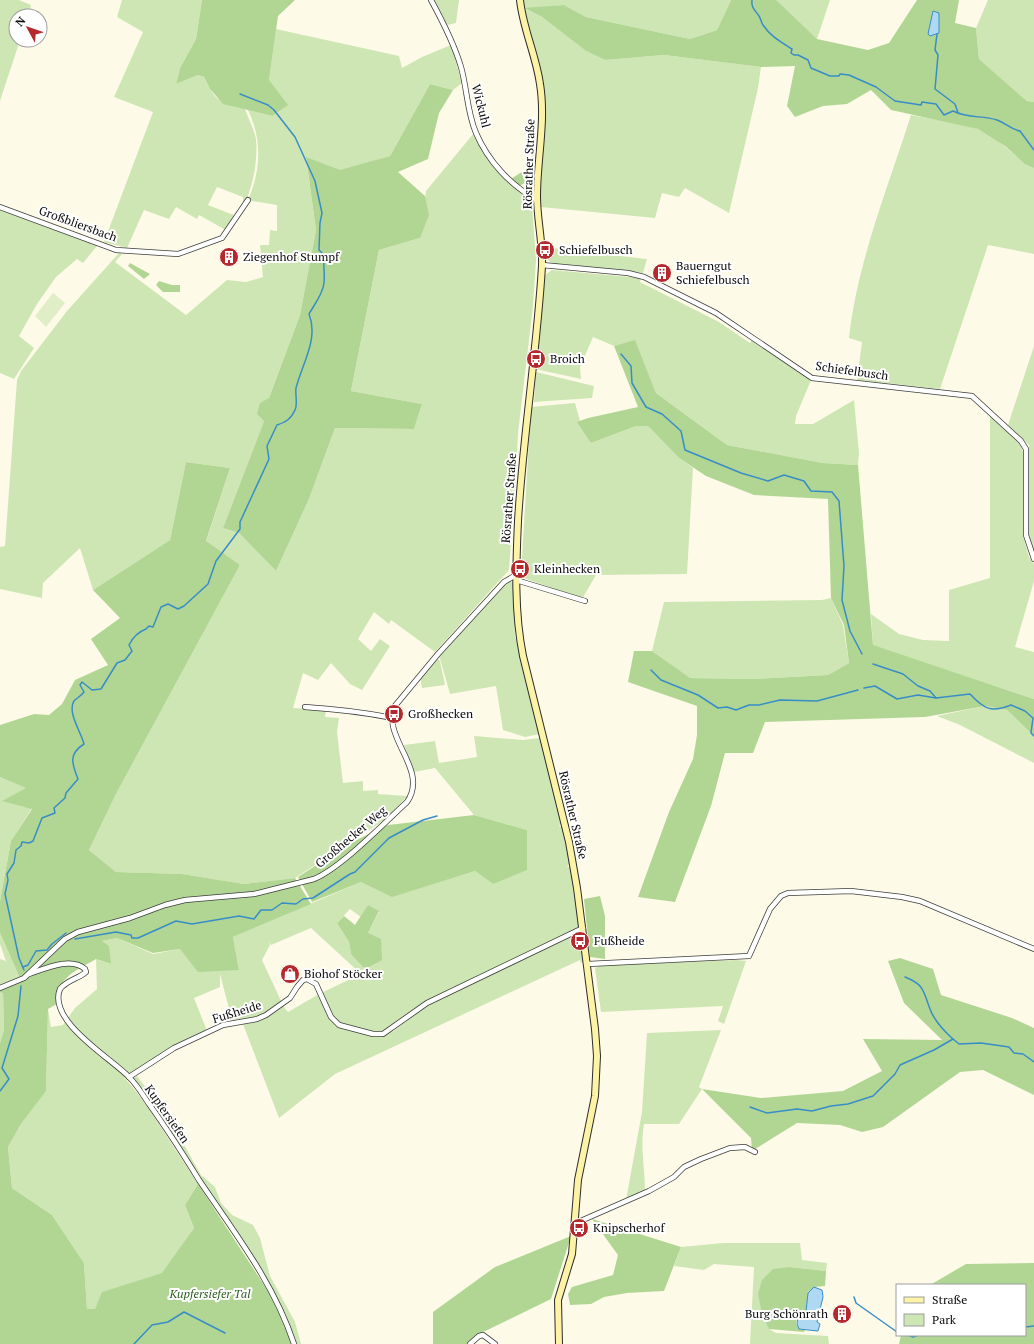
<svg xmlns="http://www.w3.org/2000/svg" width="1034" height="1344" font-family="'PT Serif',serif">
<rect width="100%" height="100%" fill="#fefae8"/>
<g fill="#cee6b4" fill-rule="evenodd">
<path d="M 0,0 L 19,0 L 31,5 L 28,16 L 16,16 L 16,40 L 20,40 L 0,101 Z"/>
<path d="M 122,0 L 202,0 L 196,39 L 180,68 L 176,84 L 198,75 L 204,77 C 215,101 219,103 245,109 C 248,118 254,129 256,139 C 258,161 253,187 243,207 L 243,197 L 217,187 L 208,205 L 236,216 L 226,229 L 224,229 L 199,215 L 197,219 L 176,207 L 169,219 L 144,210 L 127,248 L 104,242 L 153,112 L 114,97 L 143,32 L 117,17 Z"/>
<path d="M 434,0 L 459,0 L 456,23 L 447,25 Z"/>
<path d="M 524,0 L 731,0 L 717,30 L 690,39 L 586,17 L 564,5 L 525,9 L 542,17 L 586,51 L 605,60 L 664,55 L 761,67 L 758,88 L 729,213 L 685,188 L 679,197 L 662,193 L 655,218 L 541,207 C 540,165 548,122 542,80 C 539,56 530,32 524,8 Z"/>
<path d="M 776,0 L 830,0 L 817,39 L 777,3 Z"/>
<path d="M 988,0 L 1034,0 L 1034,102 L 1027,101 L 979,59 L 976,28 Z"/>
<path d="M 276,29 L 399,56 L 402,68 L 422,57 L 451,45 L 462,83 L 453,90 L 430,84 L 390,156 L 340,171 L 306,158 L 316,230 L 300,315 L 269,398 L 264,421 L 223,528 L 239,533 L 276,571 L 309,499 L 335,428 L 414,429 L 422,404 L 351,391 L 379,250 L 420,238 L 426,191 L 474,133 C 481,145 488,158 497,170 C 506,182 526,194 532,205 L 536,260 L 533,306 L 518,433 L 517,453 L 511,456 L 517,458 L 509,570 L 435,652 L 391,620 L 389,624 L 374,612 L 358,639 L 371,651 L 380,639 L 390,646 L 362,690 L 350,684 L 331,663 L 318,680 L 303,673 L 293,708 L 326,710 L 325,717 L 339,718 L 337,732 L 343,783 L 363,781 L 363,791 L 378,790 L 378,794 L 407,796 L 386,819 L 295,878 L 244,884 L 182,874 L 116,872 L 89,850 L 116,794 L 240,565 L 206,542 L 230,468 L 186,462 L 170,540 L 93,590 L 80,548 L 43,583 L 42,598 L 0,589 L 0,547 L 5,546 L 17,380 L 21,371 L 67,311 L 119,253 L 122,254 L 115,262 L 186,315 L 227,280 L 246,282 L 263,277 L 260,245 L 269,245 L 270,230 L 277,231 L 277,205 L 252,201 L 249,198 C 261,168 262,139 248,110 L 272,116 L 269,80 Z"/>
<path d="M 911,115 C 932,119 957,122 978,129 C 1000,138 1014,158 1034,168 L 1034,254 L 988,245 L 940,389 L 857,380 L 862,342 L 849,338 C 857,263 888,187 911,115 Z"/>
<path d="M 0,210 L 57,229 L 97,246 L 83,263 L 77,259 L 56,277 L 37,304 L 19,336 L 34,348 L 14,379 L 0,373 Z"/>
<path d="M 545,247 L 646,259 L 647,259 L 643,273 L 556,265 C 546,261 546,257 545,247 Z"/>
<path d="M 552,270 L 641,278 L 640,282 L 719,322 L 750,343 L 752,340 L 811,380 L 796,416 L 795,424 L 813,424 L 854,400 L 859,453 L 858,465 L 823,463 L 727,445 L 656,393 L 635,341 L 614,346 L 593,337 L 580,367 L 581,379 L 535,369 L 545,275 Z"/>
<path d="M 1034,346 L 1034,553 L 1029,534 L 1029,445 L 1008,425 Z"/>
<path d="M 536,372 L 594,386 L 592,398 L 534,402 Z"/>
<path d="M 575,403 L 580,421 L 591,443 L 636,426 L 648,426 L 679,458 L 693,468 L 687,574 L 596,575 L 582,599 L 524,578 L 521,574 L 531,407 Z"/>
<path d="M 990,415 L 1020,444 L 1023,452 L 1023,536 L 1029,557 L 1034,564 L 1034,581 L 1015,647 L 1034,652 L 1034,699 L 873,646 L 871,614 L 899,634 L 923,640 L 949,641 L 949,590 L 990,578 Z"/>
<path d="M 508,581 L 513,583 L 515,636 L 540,734 L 525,737 L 503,730 L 496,686 L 450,694 L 439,655 L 504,583 Z"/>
<path d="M 831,598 L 843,625 L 849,663 L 828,675 L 753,679 L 689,678 L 652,651 L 664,602 L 822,600 Z"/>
<path d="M 436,658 L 440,661 L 445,685 L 422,688 L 420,677 Z"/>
<path d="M 985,706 L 1007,710 L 1034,736 L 1034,763 L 960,725 L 937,716 Z"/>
<path d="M 474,736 L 523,740 L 539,738 L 542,740 L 562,824 L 559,825 L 560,827 L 563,827 L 570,863 L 567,867 L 571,867 L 579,926 L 576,930 L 426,1002 L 393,1027 L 380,1033 L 372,1033 L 342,1024 L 335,1020 L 321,993 L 361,974 L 311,928 L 271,945 L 269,942 L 270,945 L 262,960 L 282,1003 L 260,1017 L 232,1020 L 220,974 L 220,987 L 194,998 L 207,1031 L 131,1073 L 128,1073 L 124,1077 L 143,1100 L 198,1184 L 185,1205 L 194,1228 L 163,1273 L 103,1292 L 95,1309 L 87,1309 L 84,1263 L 52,1215 L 12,1188 L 8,1147 L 21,1124 L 46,1090 L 48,1009 L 51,1027 L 63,1025 L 75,1008 L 97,989 L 96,959 L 110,964 L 102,941 L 117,938 L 153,954 L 180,949 L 239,970 L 233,937 L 361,882 L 392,896 L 475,871 L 493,884 L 527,830 L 474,815 L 435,768 L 414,772 L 404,745 L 435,741 L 439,763 L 477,757 ZM 368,905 L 379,912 L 368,933 L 351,954 L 349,942 L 337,923 L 350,909 L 361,917 Z"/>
<path d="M 0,777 L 27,788 L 3,801 L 32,808 L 11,841 L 0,901 Z"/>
<path d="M 581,931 L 585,961 L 581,963 L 580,960 L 335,1074 L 279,1118 L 243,1024 L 261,1021 L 283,1006 L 288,1012 L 319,994 L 329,1017 L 335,1025 L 346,1030 L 380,1036 L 394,1031 L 420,1010 L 452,992 Z"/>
<path d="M 0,933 L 19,976 L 21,977 L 0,987 L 0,959 L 6,961 L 0,944 Z"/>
<path d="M 737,960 L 746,961 L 724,1024 L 718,1021 L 723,1006 L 601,1012 L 595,968 L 602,965 Z"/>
<path d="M 0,992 L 3,992 L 4,1030 L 0,1043 Z"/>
<path d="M 721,1030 L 699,1087 L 702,1089 L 679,1124 L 644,1124 C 640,1146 645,1169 645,1191 L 626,1200 L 642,1112 L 647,1033 Z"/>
<path d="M 137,1076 L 169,1118 L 201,1175 L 215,1187 L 221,1203 L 232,1215 L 253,1225 L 260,1238 L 270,1276 L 295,1322 L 301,1344 L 297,1344 C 274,1282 235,1231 199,1177 C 177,1143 158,1110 133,1078 Z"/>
<path d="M 723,1243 L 800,1243 L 802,1260 L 827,1263 L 826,1271 L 790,1267 L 769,1329 L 776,1333 L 828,1336 L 829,1344 L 750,1344 L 754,1267 L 714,1264 L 704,1270 L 674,1266 L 681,1247 Z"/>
</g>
<g fill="#b1d694">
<path d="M 202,0 L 295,0 L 278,16 L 269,80 L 288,105 L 272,116 L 223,104 L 210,89 L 204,77 L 198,75 L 176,84 L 180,68 L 196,39 Z"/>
<path d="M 731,0 L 776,0 L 817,39 L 868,50 L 889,43 L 917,0 L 959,0 L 955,23 L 976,28 L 979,59 L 1027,101 L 1034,102 L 1034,168 L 1025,164 L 1005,146 L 978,129 L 891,110 L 871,90 L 847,104 L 823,106 L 795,117 L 787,106 L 795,66 L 761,67 L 664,55 L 605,60 L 586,51 L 542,17 L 524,8 L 564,5 L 586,17 L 690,39 L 717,30 Z"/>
<path d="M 430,84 L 453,90 L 439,113 L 428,159 L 398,172 L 425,196 L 429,215 L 420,238 L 379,250 L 351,391 L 422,404 L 414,429 L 335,428 L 309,499 L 276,571 L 239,533 L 223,528 L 264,421 L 257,414 L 260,403 L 269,398 L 300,315 L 316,230 L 306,157 L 340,170 L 390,156 Z"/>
<path d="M 538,161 L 535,178 L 519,186 L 511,179 Z"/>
<path d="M 130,263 L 150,274 L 144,279 L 128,266 Z"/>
<path d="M 159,281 L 172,285 L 180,285 L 180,292 L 163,292 L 156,285 Z"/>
<path d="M 635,340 L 656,393 L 727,445 L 823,463 L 858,465 L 873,645 L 1034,699 L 1034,736 L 1007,710 L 985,706 L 925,717 L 765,722 L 753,753 L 725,753 L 711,806 L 675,902 L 638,897 L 669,812 L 693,759 L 697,735 L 697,706 L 628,682 L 634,651 L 652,651 L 690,678 L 753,679 L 828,675 L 849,663 L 844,625 L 831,598 L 828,499 L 754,495 L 706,476 L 679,458 L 648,426 L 636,426 L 591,443 L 577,422 L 588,418 L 638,407 L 614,346 Z"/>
<path d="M 186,462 L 230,468 L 206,541 L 240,565 L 116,794 L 89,850 L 116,872 L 182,874 L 244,884 L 295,878 L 311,904 L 233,937 L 239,970 L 198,972 L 180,949 L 153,953 L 117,938 L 102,941 L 109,946 L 111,964 L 96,959 C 73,973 59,975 57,1004 L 48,1009 L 46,1091 L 21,1124 L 8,1147 L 12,1188 L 52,1215 L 84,1263 L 87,1309 L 95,1309 L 102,1292 L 162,1273 L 194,1228 L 185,1205 L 198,1184 L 268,1291 L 286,1326 L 291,1344 L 0,1344 L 0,1043 L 4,1030 L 3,993 L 0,992 L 0,990 L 21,977 L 19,976 L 0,933 L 0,901 L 11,841 L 32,809 L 2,801 L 26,788 L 0,777 L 0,725 L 34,714 L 49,715 L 62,704 L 75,680 L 108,665 L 91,639 L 120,618 L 93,590 L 170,540 Z"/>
<path d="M 474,815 L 527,830 L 527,870 L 493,884 L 475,871 L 392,897 L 361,882 L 312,902 L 298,877 L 350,843 L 388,825 Z"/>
<path d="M 600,896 L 605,916 L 605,959 L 590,957 L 584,899 Z"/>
<path d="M 368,905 L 379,911 L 368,933 L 381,939 L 382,960 L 365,969 L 351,954 L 349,942 L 337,923 L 344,916 L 355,925 Z"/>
<path d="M 900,958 L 933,969 L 941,995 L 1012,1018 L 1034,1028 L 1034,1095 L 983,1070 L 960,1072 L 883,1127 L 862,1132 L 840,1125 L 797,1123 L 752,1151 L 751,1138 L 702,1089 L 761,1098 L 843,1091 L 882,1071 L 863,1039 L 942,1040 L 904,1003 L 888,961 Z"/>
<path d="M 592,1219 L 681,1247 L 664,1291 L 627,1293 L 604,1297 L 591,1304 L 570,1305 L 568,1294 L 572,1287 L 613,1275 L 618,1255 Z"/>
<path d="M 571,1236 L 551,1299 L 479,1334 L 467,1344 L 433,1344 L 433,1312 L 495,1267 Z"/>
<path d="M 1034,1263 L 1034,1344 L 899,1344 L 901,1335 L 1025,1335 L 1025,1285 L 930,1285 L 966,1264 Z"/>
<path d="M 790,1267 L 826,1271 L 825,1286 L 814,1287 L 808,1292 L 806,1310 L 797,1314 L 796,1324 L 799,1329 L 805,1330 L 804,1332 L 769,1329 L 762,1314 L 758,1294 L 762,1280 L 773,1269 Z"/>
</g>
<path fill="#dfeec6" d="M 53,293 L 65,303 L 46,327 L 35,316 Z"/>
<g fill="#afd9f3" stroke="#398dc7">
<path d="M 933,11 L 939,13 L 939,33 L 930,36 L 928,34 Z"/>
<path d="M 814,1287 L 822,1290 L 823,1297 L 817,1322 L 820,1324 L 818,1331 L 799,1329 L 797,1324 L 798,1314 L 806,1311 L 808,1293 Z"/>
</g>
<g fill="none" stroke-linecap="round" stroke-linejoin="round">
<g stroke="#398dc7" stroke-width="1.5">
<path d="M 752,0 C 751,8 755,10 759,16 C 761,19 761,22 763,25 C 770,36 781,42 792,49 L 791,53 L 794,55 L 798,55 L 808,60 L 811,68 L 830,76 L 839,76 L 840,74 L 849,75 L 876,87 L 895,101 L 921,105 L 922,102 L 936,104 L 944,115 L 953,111 C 969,119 982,115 997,120 C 1006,123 1010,129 1020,131 L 1034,150"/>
<path d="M 937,34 L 935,50 L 938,55 L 935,89 L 955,104 L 958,113"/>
<path d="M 621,354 L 631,366 L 632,383 L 646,407 L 662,414 L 681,431 L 685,450 L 741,473 L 768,481 L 784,475 L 804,481 L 811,491 L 832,492 L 839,501 L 844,566 L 842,600 L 850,631 L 862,654"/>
<path d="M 873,664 L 903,674 L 918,686 L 930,691 L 936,698 L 970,694 C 984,709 991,713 1011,705 L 1025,711 L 1033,718 L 1031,733 L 1034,736"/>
<path d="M 651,670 L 661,680 L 698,695 L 718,708 L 727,707 L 736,710 L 749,705 L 759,705 L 780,700 L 817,701 L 858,690"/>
<path d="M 864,688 L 875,686 L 897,699 L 918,695 L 936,698"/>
<path d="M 75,939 L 116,932 L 131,935 L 132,938 L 138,938 L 176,921 L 192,924 L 239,916 L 254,919 L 261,910 L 272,910 L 282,903 L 296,904 L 303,899 L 313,898 L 350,874 L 355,872 L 389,838 L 423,820 L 437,816"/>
<path d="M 23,967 L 28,965 L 36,951 L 47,950 L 52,944 L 66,933"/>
<path d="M 24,970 L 19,958 L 5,894 L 8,880 L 7,874 L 14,863 L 16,850 L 21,846 L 22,842 L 29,843 L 33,841 L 42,818 L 55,813 L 54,808 L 65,798 L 66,793 L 78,779 C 72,764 68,754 84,744 C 81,732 67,712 74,701 C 77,698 81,696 84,692 L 80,685 L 82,682 L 92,690 L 101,689 L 117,663 L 125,660 L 132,651 L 129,645 C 133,637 138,632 146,629 L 149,626 L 153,627 L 161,607 L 168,604 L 178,609 L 184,606 L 208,584 L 216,561 L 240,529 L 240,522 L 269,459 L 267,446 L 277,425 C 286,422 291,419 295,410 C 298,404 295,395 296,388 C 302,364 319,339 309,314 C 314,305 323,294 324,283 C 325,274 323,264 324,255 L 319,250 L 320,223 L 322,213 L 315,181 L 295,137 L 274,110 L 268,105 L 240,94"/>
<path d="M 905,977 C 925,985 923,991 930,1009 C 934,1020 944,1031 953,1039"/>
<path d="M 0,1091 L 9,1079 L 2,1068 L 18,1016 L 21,986"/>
<path d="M 750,1107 L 767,1113 L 797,1109 L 812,1111 L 831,1106 L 848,1104 L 873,1096 L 895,1074 L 900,1065 L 934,1050 L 953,1039 L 959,1044 L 981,1043 L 1009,1047 L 1014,1053 L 1023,1054 L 1034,1062"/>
<path d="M 854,1297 L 856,1303 L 897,1332"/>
<path d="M 1025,1327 L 1034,1326"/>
<path d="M 908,1335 L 913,1337 L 918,1335"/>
<path d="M 134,1344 L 152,1325 L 168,1322 L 184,1312 L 225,1333"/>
</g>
<defs>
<g id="street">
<path d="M 431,0 C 443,22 454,43 461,67 C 467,88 467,112 476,133 C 488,161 510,185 537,200"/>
<path d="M 0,207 L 116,250 L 178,254 L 222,238 L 248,200"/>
<path d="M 542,265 L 628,273 L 644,277 L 716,313 L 812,378 L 972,396 L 1021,441 L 1026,449 L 1026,535 L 1034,559"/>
<path d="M 516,580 L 585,601"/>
<path d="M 305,707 C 335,709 363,712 393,718"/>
<path d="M 588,964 L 749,956 L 770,909 L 781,896 L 788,893 L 851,891 L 902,897 L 920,901 L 1034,949"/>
<path d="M 29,974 C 44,969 71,956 85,969 L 86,972 C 78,979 67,980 60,989 C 47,1021 111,1058 129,1077 C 137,1085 143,1095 149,1104 C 167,1129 183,1154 199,1180 C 234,1232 274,1283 294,1344"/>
<path d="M 0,988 L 24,978 L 65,939 L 78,932 L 130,918 L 165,905 L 185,900 L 254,894 L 314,879 C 342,867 383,824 407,802 C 425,776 398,751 393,726 C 392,720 393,713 394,707 L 438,654 L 504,582 L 516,575"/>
<path d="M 129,1077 L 174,1048 L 223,1025 L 257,1019 L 266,1015 L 290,998 L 297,987 L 303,980 L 307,979 L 316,984 L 331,1017 L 339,1025 L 373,1034 L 383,1034 L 427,1003 L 583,928"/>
<path d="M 576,1223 L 649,1191 L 674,1177 L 684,1167 L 701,1159 L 730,1148 L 745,1147 L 755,1152"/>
<path d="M 470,1344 L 479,1336 L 483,1335 L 495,1344"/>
</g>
<path id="secondary" d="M 520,0 C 523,29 536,55 540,84 C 546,121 537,159 537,196 C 537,220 543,243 542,266 C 537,351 523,435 518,521 C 516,566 514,611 523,656 L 569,842 L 577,888 L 595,1029 L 597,1056 L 595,1096 L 578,1180 L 572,1254 L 558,1300 L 559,1344"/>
</defs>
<use href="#street" stroke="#3d3d3d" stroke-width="6"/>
<use href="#secondary" stroke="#2c2c2c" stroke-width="8"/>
<use href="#street" stroke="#fff" stroke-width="4.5"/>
<use href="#secondary" stroke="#fcf3a6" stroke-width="6"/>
</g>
<defs>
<symbol id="bus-disc" viewBox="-11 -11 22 22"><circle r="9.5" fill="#b4292e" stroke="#fff"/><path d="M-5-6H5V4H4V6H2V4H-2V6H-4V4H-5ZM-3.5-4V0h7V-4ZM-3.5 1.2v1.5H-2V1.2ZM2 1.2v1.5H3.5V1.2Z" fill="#fff"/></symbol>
<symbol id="building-disc" viewBox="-11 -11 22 22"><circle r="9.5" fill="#b4292e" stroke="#fff"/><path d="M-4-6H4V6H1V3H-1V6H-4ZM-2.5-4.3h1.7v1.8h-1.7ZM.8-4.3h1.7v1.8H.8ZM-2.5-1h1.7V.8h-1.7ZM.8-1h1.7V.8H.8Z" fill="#fff"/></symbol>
<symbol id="shop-disc" viewBox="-11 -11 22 22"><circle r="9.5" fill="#b4292e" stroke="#fff"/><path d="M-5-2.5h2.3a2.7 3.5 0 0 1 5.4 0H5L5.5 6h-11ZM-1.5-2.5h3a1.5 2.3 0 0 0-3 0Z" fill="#fff"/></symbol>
</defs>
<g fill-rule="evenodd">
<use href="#bus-disc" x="534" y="239" width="22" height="22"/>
<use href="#building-disc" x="218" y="246" width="22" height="22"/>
<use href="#building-disc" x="651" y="262" width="22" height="22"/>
<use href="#bus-disc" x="525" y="348" width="22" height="22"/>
<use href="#bus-disc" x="509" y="558" width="22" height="22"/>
<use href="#bus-disc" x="383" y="703" width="22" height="22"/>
<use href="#bus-disc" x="569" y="930" width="22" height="22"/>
<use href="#shop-disc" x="279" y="963" width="22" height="22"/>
<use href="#bus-disc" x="568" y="1217" width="22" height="22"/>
<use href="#building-disc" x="831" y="1303" width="22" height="22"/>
</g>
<g text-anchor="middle" stroke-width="4" stroke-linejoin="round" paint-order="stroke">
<g font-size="12" fill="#0a0a0a" stroke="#fff">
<text transform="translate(481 106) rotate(76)" y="4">Wickuhl</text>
<text transform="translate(529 164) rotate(-88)" y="4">Rösrather Straße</text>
<text transform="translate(78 224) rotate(20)" y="4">Großbliersbach</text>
<text transform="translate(852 371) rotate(8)" y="4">Schiefelbusch</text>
<text transform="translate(509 498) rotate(-86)" y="4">Rösrather Straße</text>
<text transform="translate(573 815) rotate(77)" y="4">Rösrather Straße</text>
<text transform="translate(351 837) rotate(-40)" y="4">Großhecker Weg</text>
<text transform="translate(237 1012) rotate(-17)" y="4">Fußheide</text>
<text transform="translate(167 1114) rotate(55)" y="4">Kupfersiefen</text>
</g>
<g font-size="12" fill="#0a0a0a" stroke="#fff" text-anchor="start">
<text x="559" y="254">Schiefelbusch</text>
<text x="243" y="261">Ziegenhof Stumpf</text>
<text x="676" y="270">Bauerngut<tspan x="676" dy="14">Schiefelbusch</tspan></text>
<text x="550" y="363">Broich</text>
<text x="534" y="573">Kleinhecken</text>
<text x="408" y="718">Großhecken</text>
<text x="594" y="945">Fußheide</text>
<text x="304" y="978">Biohof Stöcker</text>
<text x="593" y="1232">Knipscherhof</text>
<text x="828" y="1318" text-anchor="end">Burg Schönrath</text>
</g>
<g font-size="12" font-style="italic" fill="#2b5e1e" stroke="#fff">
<text x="210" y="1298">Kupfersiefer Tal</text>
</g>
</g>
<rect x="896" y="1284" width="130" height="52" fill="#ffffff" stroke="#9d9d9d"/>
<rect x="904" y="1297" width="20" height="6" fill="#fcf3a6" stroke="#9d9d9d"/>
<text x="932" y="1304" font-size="12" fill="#0a0a0a">Straße</text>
<rect x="904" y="1314" width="20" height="12" fill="#cee6b4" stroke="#9d9d9d"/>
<text x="932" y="1324" font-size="12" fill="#0a0a0a">Park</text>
<g transform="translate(28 28) rotate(310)"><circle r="19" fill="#ffffff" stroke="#9d9d9d"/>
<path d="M0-3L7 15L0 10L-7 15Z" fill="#b4292e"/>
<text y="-6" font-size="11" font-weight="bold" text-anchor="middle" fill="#0a0a0a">N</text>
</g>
</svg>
